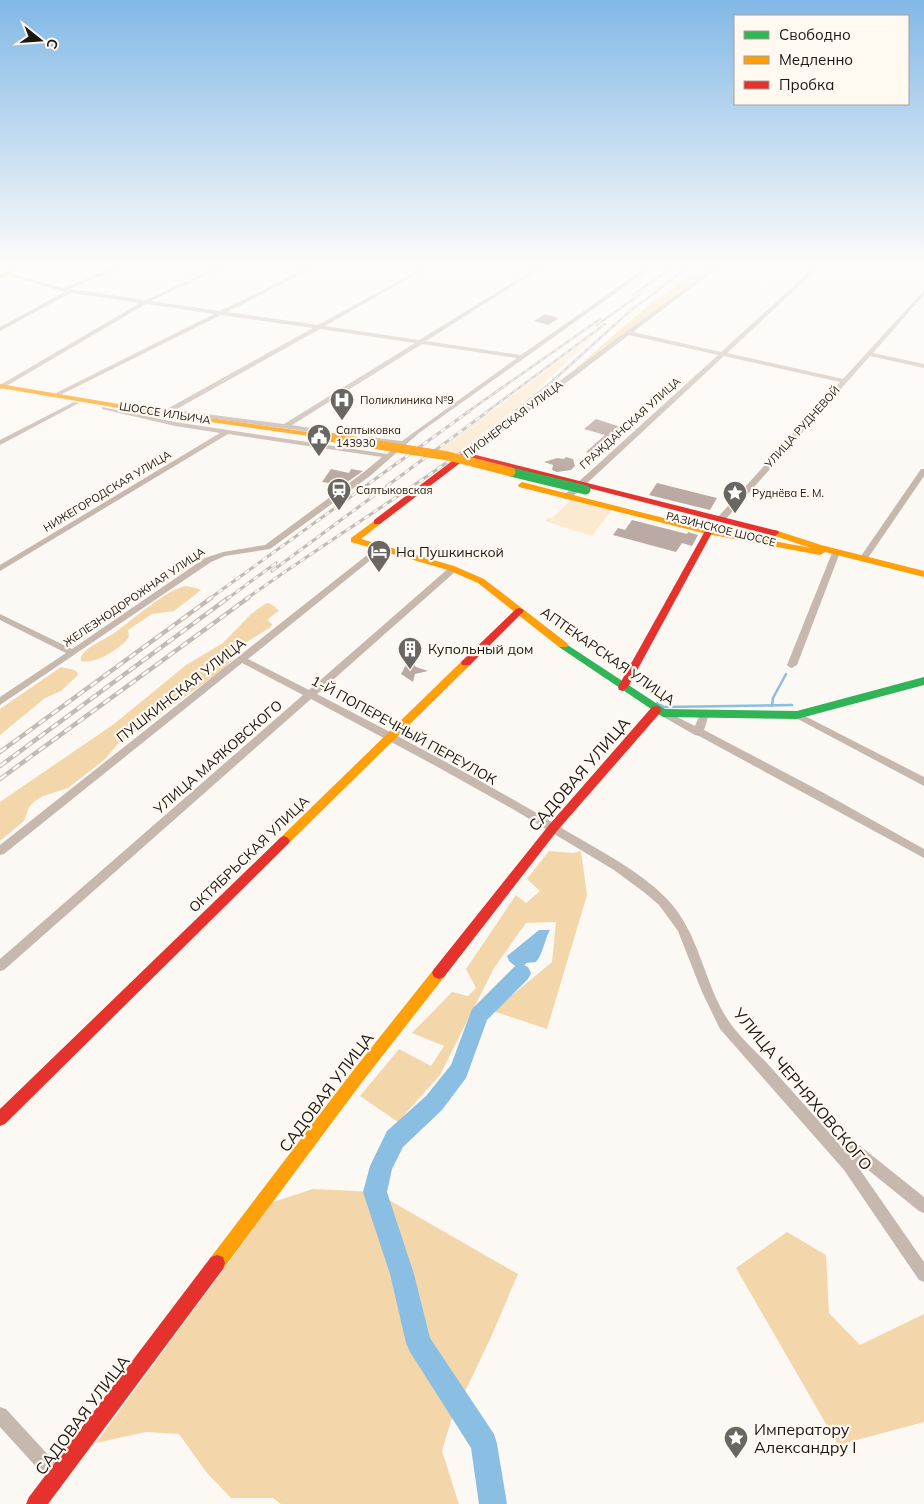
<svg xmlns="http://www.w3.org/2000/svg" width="924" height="1504" font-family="Mulish,sans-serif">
<rect width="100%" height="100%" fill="#fcf8f4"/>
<g fill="#fbead0">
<path d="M 602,329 L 524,402 L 455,454 L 438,451 Z"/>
<path d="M 572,499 L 612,509 L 592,536 L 545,521 L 548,518 L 552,518 Z"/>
</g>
<g fill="#f3d7ab">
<path d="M 703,265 L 714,265 L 578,369 L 576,368 L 648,306 Z"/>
<path d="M 186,586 L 196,588 L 201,590 L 174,611 L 152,614 L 128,630 L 129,637 C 122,648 94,665 81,661 L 81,656 C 90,644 105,640 117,631 C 132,620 169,588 186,586 Z"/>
<path d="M 268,603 L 274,606 L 279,611 L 269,618 L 268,621 L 272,624 L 271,627 L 237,648 L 233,652 L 235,657 L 224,669 L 118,744 L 104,760 L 68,788 L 43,796 L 35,801 L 29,807 L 24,821 L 0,841 L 0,802 L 114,724 L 186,665 L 223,643 L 251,614 L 265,604 Z"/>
<path d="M 61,667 L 74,670 L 78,673 L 77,676 L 61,691 L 45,698 L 0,735 L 0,709 Z"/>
<path d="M 549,851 L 573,853 L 581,851 L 587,895 L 547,1029 L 493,1011 L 552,962 L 556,922 L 526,923 L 494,968 L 440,1075 L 398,1122 L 360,1096 L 399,1049 L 431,1066 L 444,1046 L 412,1033 L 452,992 L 468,996 L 476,988 L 466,969 L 516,895 L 526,903 L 540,891 L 527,879 Z"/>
<path d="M 313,1189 L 375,1192 L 518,1274 L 491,1337 L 451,1421 L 442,1451 L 459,1504 L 281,1504 L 273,1498 L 231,1498 L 207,1473 L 179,1434 L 146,1432 L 96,1443 L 273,1202 Z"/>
<path d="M 787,1232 L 826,1255 L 829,1313 L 860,1345 L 924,1314 L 924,1422 L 838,1445 L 736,1268 Z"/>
</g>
<path fill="#8abee2" d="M 539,930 L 550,930 C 544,940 544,952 536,962 L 526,963 L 521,973 L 512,973 L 515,966 L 509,961 L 507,956 Z"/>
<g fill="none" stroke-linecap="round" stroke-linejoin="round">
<g stroke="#8abee2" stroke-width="2.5">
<path d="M 657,703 L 664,707 L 792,705"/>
<path d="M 772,706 L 773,698 L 786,674"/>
</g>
<path fill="#8abee2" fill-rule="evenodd" d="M 521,964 L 528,967 L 531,973 L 528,979 L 487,1020 L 466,1078 L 442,1110 L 403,1147 L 392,1169 L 387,1192 L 414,1274 L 430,1338 L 494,1434 L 497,1444 L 507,1504 L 479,1504 L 471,1448 L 410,1352 L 406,1343 L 390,1274 L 363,1192 L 370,1166 L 387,1131 L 426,1096 L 451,1065 L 472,1009 L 514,967 Z"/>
</g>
<g fill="#bbaaa3">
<path d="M 545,314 L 559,318 L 548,325 L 534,321 Z"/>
<path d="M 596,419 L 627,429 L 597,456 L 586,452 L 605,435 L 584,429 Z"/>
<path d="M 566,457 L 573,459 L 575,466 L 571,470 L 557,472 L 552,470 L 553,465 L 544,462 L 557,458 L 564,459 Z"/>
<path d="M 331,469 L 349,473 L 351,469 L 363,471 L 343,485 L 322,482 Z"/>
<path d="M 657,483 L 717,498 L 710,510 L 649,495 Z"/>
<path d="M 632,520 L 687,534 L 688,532 L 698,535 L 692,546 L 682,543 L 676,552 L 613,535 L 618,528 L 625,530 Z"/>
<path d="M 412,662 L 416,667 L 428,671 L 415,674 L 413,682 L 401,674 L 407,663 Z"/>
</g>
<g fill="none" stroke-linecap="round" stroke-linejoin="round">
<g fill="#c6b8ae" fill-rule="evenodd">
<path d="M 120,265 L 127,265 L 70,289 L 145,300 L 222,265 L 228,265 L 151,301 L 220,311 L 313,265 L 319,265 L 227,312 L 318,325 L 427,265 L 432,265 L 325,326 L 419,340 L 541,265 L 546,265 L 426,341 L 521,355 L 649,265 L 655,265 L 419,433 L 370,476 L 270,549 L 225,556 L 211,562 L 0,705 L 0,697 L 66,653 L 0,620 L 0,614 L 72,649 L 205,558 L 223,552 L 265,545 L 364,472 L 382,457 L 228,434 L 0,571 L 0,565 L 220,433 L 175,426 L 102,409 L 102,407 L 175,422 L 387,454 L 398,444 L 369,439 L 369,437 L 402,441 L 517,358 L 422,344 L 292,425 L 329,431 L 330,432 L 327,434 L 134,408 L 133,407 L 136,405 L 167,409 L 313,328 L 221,315 L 56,397 L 52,397 L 52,395 L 214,314 L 146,304 L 3,388 L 0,389 L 0,385 L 140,303 L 71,293 L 0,331 L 0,327 L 64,292 L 5,274 L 5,272 L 63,288 ZM 320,329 L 415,343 L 284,424 L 175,410 Z"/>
<path d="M 716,265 L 722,265 L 633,332 L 721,352 L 817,265 L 822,265 L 727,353 L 843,379 L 924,290 L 924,295 L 873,353 L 924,364 L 924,368 L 870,356 L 724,521 L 718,521 L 718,517 L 840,382 L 724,356 L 570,499 L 564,499 L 564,495 L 718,355 L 629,335 L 470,456 L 464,456 L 464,452 Z"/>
<path d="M 74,402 L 79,403 L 0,445 L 0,440 Z"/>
<path d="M 921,469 L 924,469 L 924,476 L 866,561 L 860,561 L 859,559 Z"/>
<path d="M 376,548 L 382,548 L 383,550 L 248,659 L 309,690 L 450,567 L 456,567 L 456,571 L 317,694 C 400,737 484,781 565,830 C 600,851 639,870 667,899 C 700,933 703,982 728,1020 C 738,1035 753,1049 766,1062 C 793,1092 820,1122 846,1152 L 849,1145 L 854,1143 L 859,1145 L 924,1197 L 924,1213 L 919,1211 L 857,1161 L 856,1164 L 924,1262 L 924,1282 L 919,1280 L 844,1170 L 720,1029 L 702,992 L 678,931 L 659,905 L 645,893 L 614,870 L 511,808 L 434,765 L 311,699 L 4,970 L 0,971 L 0,959 L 303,695 L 242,663 L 4,854 L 0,855 L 0,845 Z"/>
<path d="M 832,553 L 835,553 L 839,555 L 797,665 L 792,668 L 789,667 L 787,665 Z"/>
<path d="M 663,710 L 695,726 L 701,712 L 707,712 L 709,714 L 704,730 L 822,792 L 924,849 L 924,858 L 699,736 L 695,735 L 660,715 L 658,713 Z"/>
<path d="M 797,712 L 924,777 L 924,786 L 794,717 L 792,715 L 794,713 Z"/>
<path d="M 0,1407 L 6,1409 L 62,1470 L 64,1476 L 62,1482 L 56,1484 L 50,1482 L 0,1427 Z"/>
</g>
<path fill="#30b455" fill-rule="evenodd" d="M 563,642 L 665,709 L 797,711 L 924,677 L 924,685 L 797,719 L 663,717 L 559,647 L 558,645 L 559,643 Z"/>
<g fill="#ff9f0a" fill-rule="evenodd">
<path d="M 21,265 L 28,265 L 0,278 L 0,274 Z"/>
<path d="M 0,384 L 154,410 L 316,433 L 320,435 L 316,437 L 154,414 L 0,388 Z"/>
<path d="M 522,482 L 707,529 L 811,548 L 772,535 L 772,531 L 775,530 L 821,545 L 924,571 L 924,577 L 825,552 L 820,555 L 707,534 L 519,487 L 518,485 Z"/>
<path d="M 377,519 L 381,522 L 380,524 L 361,539 L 454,566 L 484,579 L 567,643 L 568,645 L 567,647 L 559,647 L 478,583 L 448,570 L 351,542 L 351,538 Z"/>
<path d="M 466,660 L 471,663 L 470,665 L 288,844 L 280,844 L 278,841 L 280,838 L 462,661 Z"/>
<path d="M 439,967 L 444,969 L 446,973 L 444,977 L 362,1082 L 223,1269 L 217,1271 L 211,1269 L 209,1263 L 211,1257 L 352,1072 L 434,969 Z"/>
</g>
<g fill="#e5322d" fill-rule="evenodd">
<path d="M 464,452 L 778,531 L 779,533 L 775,536 L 468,457 L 380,524 L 374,524 L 374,520 Z"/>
<path d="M 709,528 L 713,531 L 628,687 L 623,691 L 619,690 L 618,687 L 705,531 Z"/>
<path d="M 519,608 L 522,609 L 524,611 L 470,665 L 462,665 L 461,663 L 462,661 L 516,609 Z"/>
<path d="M 656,706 L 660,707 L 661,710 L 660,713 L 557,831 L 444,977 L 439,979 L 434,977 L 432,973 L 434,969 L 549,825 L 652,707 Z"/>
<path d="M 284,836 L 288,838 L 290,841 L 288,844 L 5,1124 L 0,1126 L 0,1109 L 280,838 Z"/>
<path d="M 217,1255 L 223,1257 L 225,1263 L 223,1269 L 48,1504 L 26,1504 L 29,1497 L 211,1257 Z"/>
</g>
<defs>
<g id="rail-far2">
<path d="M 633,295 L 675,265"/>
<path d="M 597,325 L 640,294"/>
<path d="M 466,413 L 600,319"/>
<path d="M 485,413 L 605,324"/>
<path d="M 513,413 L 547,386 L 630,311 L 691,265"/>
</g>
<g id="rail-far1">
<path d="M 272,571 L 487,412"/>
<path d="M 209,599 L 468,412"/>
<path d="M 227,599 L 276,563"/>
<path d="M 246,599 C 335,535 429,480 515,412"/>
</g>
<g id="rail">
<path d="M 0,752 L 211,598"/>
<path d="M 0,766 L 228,598"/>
<path d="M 0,779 L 248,598"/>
</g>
</defs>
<use href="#rail-far2" stroke="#c2bbb4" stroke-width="2.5"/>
<use href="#rail-far1" stroke="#c2bbb4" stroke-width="3"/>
<use href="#rail" stroke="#c2bbb4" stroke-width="4.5"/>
<use href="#rail-far2" stroke="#fff9f1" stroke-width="1" stroke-dasharray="4.5" stroke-linecap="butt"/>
<use href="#rail-far1" stroke="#fff9f1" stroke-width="2" stroke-dasharray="5.5" stroke-linecap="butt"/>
<use href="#rail" stroke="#fff9f1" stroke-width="2.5" stroke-dasharray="8" stroke-linecap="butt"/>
<path stroke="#30b455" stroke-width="9" d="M 511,472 L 586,490"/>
<path stroke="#ff9f0a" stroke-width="9" d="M 316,435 L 448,456 L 511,472"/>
</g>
<linearGradient id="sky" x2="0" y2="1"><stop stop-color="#82b8e6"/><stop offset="0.56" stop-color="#fefcfa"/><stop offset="1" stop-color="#fefcfa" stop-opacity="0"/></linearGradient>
<rect width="924" height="475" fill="url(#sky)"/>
<defs>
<symbol id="hospital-pin" viewBox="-11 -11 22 30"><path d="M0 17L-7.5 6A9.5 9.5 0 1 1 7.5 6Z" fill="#6a6662" stroke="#fff9f1"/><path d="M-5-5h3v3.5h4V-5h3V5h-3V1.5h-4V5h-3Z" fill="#fff"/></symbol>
<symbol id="civic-pin" viewBox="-11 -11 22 30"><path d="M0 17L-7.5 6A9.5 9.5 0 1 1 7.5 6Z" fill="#6a6662" stroke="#fff9f1"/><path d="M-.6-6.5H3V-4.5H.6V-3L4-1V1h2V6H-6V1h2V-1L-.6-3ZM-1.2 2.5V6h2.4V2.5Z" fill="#fff"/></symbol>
<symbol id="station-pin" viewBox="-11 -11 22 30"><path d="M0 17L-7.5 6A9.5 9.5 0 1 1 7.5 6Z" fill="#6a6662" stroke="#fff9f1"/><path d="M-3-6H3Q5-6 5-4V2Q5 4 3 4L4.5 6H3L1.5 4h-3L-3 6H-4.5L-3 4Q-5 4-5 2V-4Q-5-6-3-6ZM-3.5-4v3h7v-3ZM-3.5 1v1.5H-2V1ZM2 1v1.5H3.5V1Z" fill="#fff"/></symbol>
<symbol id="sight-pin" viewBox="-11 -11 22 30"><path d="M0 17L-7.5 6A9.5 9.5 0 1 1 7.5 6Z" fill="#6a6662" stroke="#fff9f1"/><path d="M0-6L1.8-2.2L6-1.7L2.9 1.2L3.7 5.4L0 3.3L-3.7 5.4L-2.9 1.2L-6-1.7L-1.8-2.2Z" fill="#fff"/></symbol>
<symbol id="hotel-pin" viewBox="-11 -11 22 30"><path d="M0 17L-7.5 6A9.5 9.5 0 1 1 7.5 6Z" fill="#6a6662" stroke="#fff9f1"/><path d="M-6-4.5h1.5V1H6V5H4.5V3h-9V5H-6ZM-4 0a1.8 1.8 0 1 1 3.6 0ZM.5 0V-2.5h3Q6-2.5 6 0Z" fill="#fff"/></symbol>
<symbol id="building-pin" viewBox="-11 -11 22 30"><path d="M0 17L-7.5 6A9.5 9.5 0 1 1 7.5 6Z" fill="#6a6662" stroke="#fff9f1"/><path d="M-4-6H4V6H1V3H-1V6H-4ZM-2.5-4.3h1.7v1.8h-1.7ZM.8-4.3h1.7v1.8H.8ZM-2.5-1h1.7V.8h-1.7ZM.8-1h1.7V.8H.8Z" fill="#fff"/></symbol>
</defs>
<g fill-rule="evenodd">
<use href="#hospital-pin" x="328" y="386" width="28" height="38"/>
<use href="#civic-pin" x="305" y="422" width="28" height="38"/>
<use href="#station-pin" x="325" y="476" width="28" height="38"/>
<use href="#sight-pin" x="721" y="479" width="28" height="38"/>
<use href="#hotel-pin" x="365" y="538" width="28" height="38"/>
<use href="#building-pin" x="396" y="635" width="28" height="38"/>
<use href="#sight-pin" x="722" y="1424" width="28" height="38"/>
</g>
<g text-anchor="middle" stroke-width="4.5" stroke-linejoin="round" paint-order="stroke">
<g font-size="11" fill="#1b1813" stroke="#fff9f1" text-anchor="start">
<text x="360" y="404">Поликлиника №9</text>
<text x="336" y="434">Салтыковка<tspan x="336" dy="13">143930</tspan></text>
<text x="356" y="494">Салтыковская</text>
<text x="752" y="497">Руднёва Е. М.</text>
</g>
<g font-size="11" fill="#1b1813" stroke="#fff9f1">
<text transform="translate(165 413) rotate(9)" y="4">ШОССЕ ИЛЬИЧА</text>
<text transform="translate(513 419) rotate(-37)" y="4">ПИОНЕРСКАЯ УЛИЦА</text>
<text transform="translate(630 423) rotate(-42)" y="4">ГРАЖДАНСКАЯ УЛИЦА</text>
<text transform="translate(802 427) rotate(-48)" y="4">УЛИЦА РУДНЕВОЙ</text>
<text transform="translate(107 491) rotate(-31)" y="4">НИЖЕГОРОДСКАЯ УЛИЦА</text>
<text transform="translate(721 529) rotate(14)" y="4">РАЗИНСКОЕ ШОССЕ</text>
<text transform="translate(134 597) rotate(-34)" y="4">ЖЕЛЕЗНОДОРОЖНАЯ УЛИЦА</text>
</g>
<g font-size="14" fill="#1b1813" stroke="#fff9f1" text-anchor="start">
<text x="396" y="557">На Пушкинской</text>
<text x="428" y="654">Купольный дом</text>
</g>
<g font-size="14" fill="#1b1813" stroke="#fff9f1">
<text transform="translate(608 656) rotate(35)" y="5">АПТЕКАРСКАЯ УЛИЦА</text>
<text transform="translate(181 690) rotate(-38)" y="5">ПУШКИНСКАЯ УЛИЦА</text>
<text transform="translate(404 730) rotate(29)" y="5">1-Й ПОПЕРЕЧНЫЙ ПЕРЕУЛОК</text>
<text transform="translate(218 757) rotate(-41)" y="5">УЛИЦА МАЯКОВСКОГО</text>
<text transform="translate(249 854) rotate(-44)" y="5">ОКТЯБРЬСКАЯ УЛИЦА</text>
</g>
<g font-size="16" fill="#1b1813" stroke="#fff9f1">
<text transform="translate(579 774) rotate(-49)" y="6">САДОВАЯ УЛИЦА</text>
<text transform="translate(803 1089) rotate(50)" y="6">УЛИЦА ЧЕРНЯХОВСКОГО</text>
<text transform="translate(326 1092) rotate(-53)" y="6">САДОВАЯ УЛИЦА</text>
<text transform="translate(82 1415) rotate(-53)" y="6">САДОВАЯ УЛИЦА</text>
</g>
<g font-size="16" fill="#1b1813" stroke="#fff9f1" text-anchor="start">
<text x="754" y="1435">Императору<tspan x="754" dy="18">Александру I</tspan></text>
</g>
</g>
<rect x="734" y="15" width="175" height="90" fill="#fff9f1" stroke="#a49f98"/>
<rect x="744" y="31" width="25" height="8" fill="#30b455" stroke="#a49f98"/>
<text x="779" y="40" font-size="15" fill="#1b1813">Свободно</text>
<rect x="744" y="56" width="25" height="8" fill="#ff9f0a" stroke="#a49f98"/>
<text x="779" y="65" font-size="15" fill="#1b1813">Медленно</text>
<rect x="744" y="81" width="25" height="8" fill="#e5322d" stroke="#a49f98"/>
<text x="779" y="90" font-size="15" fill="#1b1813">Пробка</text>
<g transform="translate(40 40) rotate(107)" stroke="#fff9f1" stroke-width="4" paint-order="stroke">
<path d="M0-4L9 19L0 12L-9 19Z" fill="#1b1813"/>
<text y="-8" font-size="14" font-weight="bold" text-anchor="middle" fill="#1b1813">С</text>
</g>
</svg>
